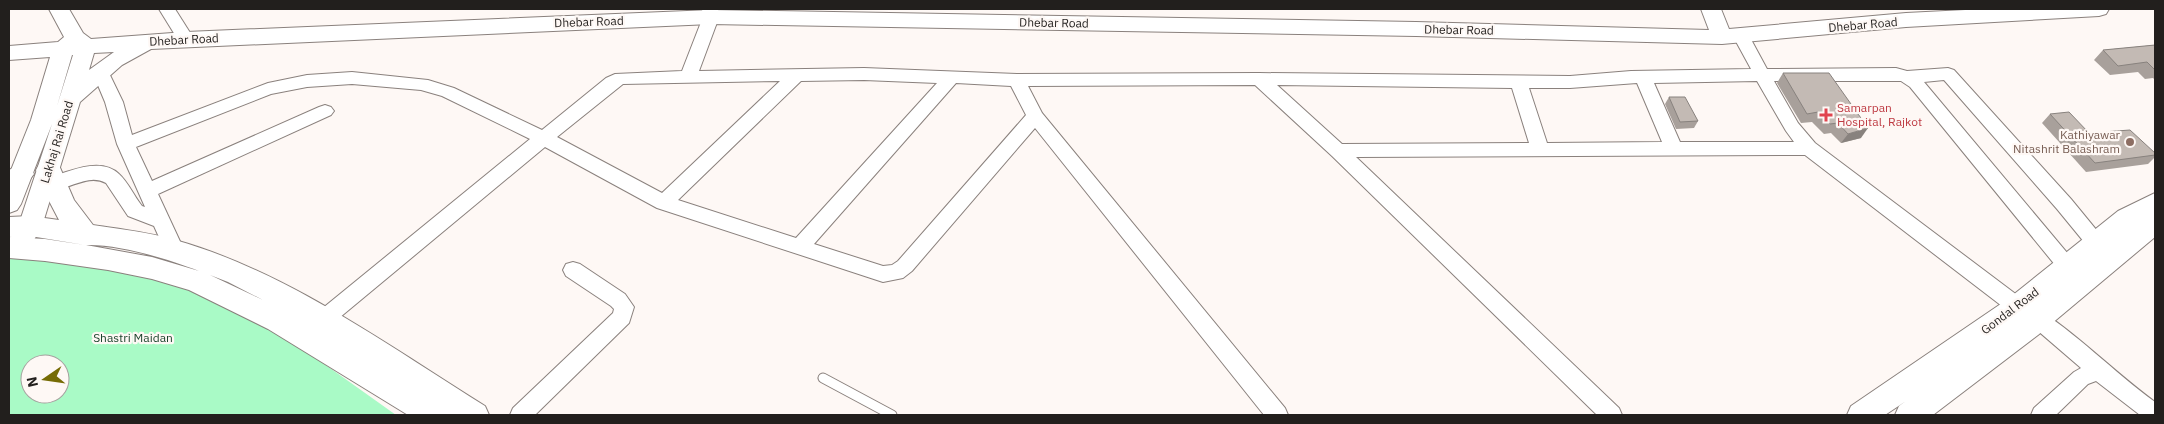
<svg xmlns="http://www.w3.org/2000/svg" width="2164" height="424" font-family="'IBM Plex Sans',sans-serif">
<rect width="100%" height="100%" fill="#fef8f5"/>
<path fill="#a9fac6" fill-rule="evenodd" d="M 9,253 L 185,265 L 396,415 L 9,415 ZM 30,364 L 60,364 L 60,394 L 30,394 Z"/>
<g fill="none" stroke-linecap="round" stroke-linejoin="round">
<defs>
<path id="service" d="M 823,378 L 892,415"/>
<g id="minor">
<path d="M 159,9 L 175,9 L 194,39 L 192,43 L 186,45 L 180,43 Z"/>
<path d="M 702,9 L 718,9 L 719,17 L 699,71 L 864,68 L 1017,74 L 1259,73 L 1570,76 L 1631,71 L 1751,69 L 1733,36 L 1735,32 L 1741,31 L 1747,32 L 1767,69 L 1896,68 L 1907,71 L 1948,68 L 1954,70 L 2071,199 L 2103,238 L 2106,243 L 2103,248 L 2096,251 L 2089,248 L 2057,209 L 1944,80 L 1924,82 L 2074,261 L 2077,266 L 2074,271 L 2067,274 L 2060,271 L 1910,87 L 1901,81 L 1774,81 L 1798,123 L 1815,143 L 2025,301 C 2073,329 2111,370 2155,402 L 2155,415 L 2140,415 L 2096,381 L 2088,384 L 2056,415 L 2031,415 L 2034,408 L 2074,372 L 2081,368 L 2031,325 L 2011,313 L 1805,155 L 1356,157 L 1619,408 L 1622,415 L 1597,415 L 1332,156 L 1255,85 L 1028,86 L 1042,113 L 1285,408 L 1288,415 L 1264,415 L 1035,128 L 912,271 L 903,278 L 883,282 L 657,208 L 545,147 L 321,333 L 314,335 L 307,333 L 304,327 L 307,321 L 530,139 L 442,96 L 421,90 L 352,84 L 307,87 L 271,94 L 136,147 L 152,181 L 319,107 L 325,105 L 331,107 L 334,111 L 331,115 L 158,194 L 184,250 L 181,255 L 174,258 L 167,255 L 154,226 L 128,216 L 106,183 C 86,172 66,194 48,188 L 45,183 L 48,178 C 67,172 101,156 119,174 C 128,182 134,196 142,206 L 145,207 L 117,144 L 105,102 L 92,71 L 94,67 L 100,65 L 106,67 L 108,71 L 123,102 L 132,135 L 268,83 L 307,75 L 352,72 L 428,80 L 454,88 L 542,130 L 606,78 L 615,74 L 682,71 L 703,17 ZM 864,80 L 937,83 L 796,238 L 678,200 L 801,81 ZM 780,81 L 662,193 L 557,137 L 623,84 ZM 1757,81 L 1786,131 L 1794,142 L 1680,142 L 1654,83 ZM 956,83 L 1011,86 L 1026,115 L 898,261 L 892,265 L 883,266 L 814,244 ZM 1637,83 L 1662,142 L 1547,143 L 1529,88 L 1570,88 ZM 1277,85 L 1512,88 L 1529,143 L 1342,144 Z"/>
<path d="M 573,262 L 580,264 L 625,294 L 634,307 L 629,323 L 535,415 L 510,415 L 513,408 L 613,313 L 614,309 L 611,306 L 566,276 L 563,270 L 566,264 Z"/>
</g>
<path id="tertiary" d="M 49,9 L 69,9 L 83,33 L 91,39 L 186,32 L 711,10 L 1416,22 L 1709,30 L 1701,9 L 1721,9 L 1729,29 L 1906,13 L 1985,9 L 2109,9 L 2106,14 L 2099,16 L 1906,27 L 1722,44 L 1416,36 L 711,24 L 151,49 L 122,65 L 80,102 L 42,226 L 27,252 L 18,255 L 9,252 L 9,240 L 19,224 L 52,124 L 21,204 L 17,210 L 9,213 L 9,175 L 31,120 L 50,57 L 9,60 L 9,46 L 58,42 L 64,37 ZM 114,52 L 89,70 L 94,53 ZM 72,55 L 73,55 L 57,106 Z"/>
<g id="secondary">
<path d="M 49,161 L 58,163 L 74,200 L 93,225 C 120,229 148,232 175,240 C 286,271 387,345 485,406 L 489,415 L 408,415 L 268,329 L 189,290 L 152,279 L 108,270 L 45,261 L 9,258 L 9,237 L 45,239 L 85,245 L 30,236 L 9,237 L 9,217 L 30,216 L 59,220 L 47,197 L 36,170 L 40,163 ZM 86,245 C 119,244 168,259 199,271 L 152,257 ZM 210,275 L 228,282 L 263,300 Z"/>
<path d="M 21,164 L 30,167 L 34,174 L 18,193 L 9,196 L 9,170 Z"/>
<path d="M 2155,193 L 2155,237 L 2038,335 L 1933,415 L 1895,415 L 1899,406 L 1906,401 L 1885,415 L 1847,415 L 1851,406 L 2008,299 L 2118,211 Z"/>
</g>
</defs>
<use href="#service" stroke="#8a817d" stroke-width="11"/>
<use href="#minor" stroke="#8a817d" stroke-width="2"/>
<use href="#tertiary" stroke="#8a817d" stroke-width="2"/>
<use href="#secondary" stroke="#8a817d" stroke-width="2"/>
<use href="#service" stroke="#fff" stroke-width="9"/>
<use href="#minor" fill="#fff" fill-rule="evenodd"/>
<use href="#tertiary" fill="#fff" fill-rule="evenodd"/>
<use href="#secondary" fill="#fff" fill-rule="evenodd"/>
</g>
<g fill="#a8a09b">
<path d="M 2155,45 L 2155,80 L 2153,78 L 2145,79 L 2138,72 L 2110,75 L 2094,60 L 2103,50 Z"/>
<path d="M 1783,73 L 1861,138 L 1841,143 L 1831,133 L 1824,134 L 1812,122 L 1801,123 L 1777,83 Z"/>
<path d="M 1669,97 L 1698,121 L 1694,128 L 1676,129 L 1665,104 Z"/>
<path d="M 2050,114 L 2089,133 L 2155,153 L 2155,157 L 2148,164 L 2086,172 L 2042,123 Z"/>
</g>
<path fill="#88827e" d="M 1868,128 L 1861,138 L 1841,143 L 1848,134 Z"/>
<g fill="#c3bab4" stroke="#88827e">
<path d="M 2155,45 L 2155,69 L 2154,69 L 2147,62 L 2118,66 L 2103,50 Z"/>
<path d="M 1783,73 L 1829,73 L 1868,128 L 1848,134 L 1838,123 L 1830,124 L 1818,112 L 1807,114 Z"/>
<path d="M 1669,97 L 1685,97 L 1698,121 L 1680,122 Z"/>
<path d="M 2069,112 L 2089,133 L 2130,130 L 2155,153 L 2155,155 L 2095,163 L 2050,114 Z"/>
</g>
<path fill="#e0444e" stroke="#fef8f5" stroke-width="2" d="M1823.5 107.5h5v5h5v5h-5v5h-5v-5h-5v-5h5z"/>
<circle fill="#8d6e63" stroke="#fef8f5" stroke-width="2" cx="2130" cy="142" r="5"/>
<g text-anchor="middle" stroke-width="4.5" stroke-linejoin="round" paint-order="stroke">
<g font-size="12" fill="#221f1d" stroke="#fef8f5">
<text transform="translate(589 22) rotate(-2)" y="4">Dhebar Road</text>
<text transform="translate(1054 23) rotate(1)" y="4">Dhebar Road</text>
<text transform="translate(1863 25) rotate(-5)" y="4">Dhebar Road</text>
<text transform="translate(1459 30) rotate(1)" y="4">Dhebar Road</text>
<text transform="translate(184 40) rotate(-3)" y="4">Dhebar Road</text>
<text transform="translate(57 142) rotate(-73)" y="4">Lakhaj Rai Road</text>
<text transform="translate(2010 311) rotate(-37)" y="4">Gondal Road</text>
</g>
<g font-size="12" fill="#be3a42" stroke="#fef8f5" text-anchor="start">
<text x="1837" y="112">Samarpan<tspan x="1837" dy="14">Hospital, Rajkot</tspan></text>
</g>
<g font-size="12" fill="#785e54" stroke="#fef8f5" text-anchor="end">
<text x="2120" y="139">Kathiyawar<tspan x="2120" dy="14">Nitashrit Balashram</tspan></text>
</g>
<g font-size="12" fill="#153e26" stroke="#fef8f5">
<text x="133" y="342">Shastri Maidan</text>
</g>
</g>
<rect width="2164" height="424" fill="none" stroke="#221f1d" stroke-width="20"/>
<g transform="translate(45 379) rotate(257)"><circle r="24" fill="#fef8f5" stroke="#a6a19f"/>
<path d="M0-4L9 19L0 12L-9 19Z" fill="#766b05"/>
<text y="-8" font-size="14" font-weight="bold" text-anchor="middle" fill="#221f1d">N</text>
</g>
</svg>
